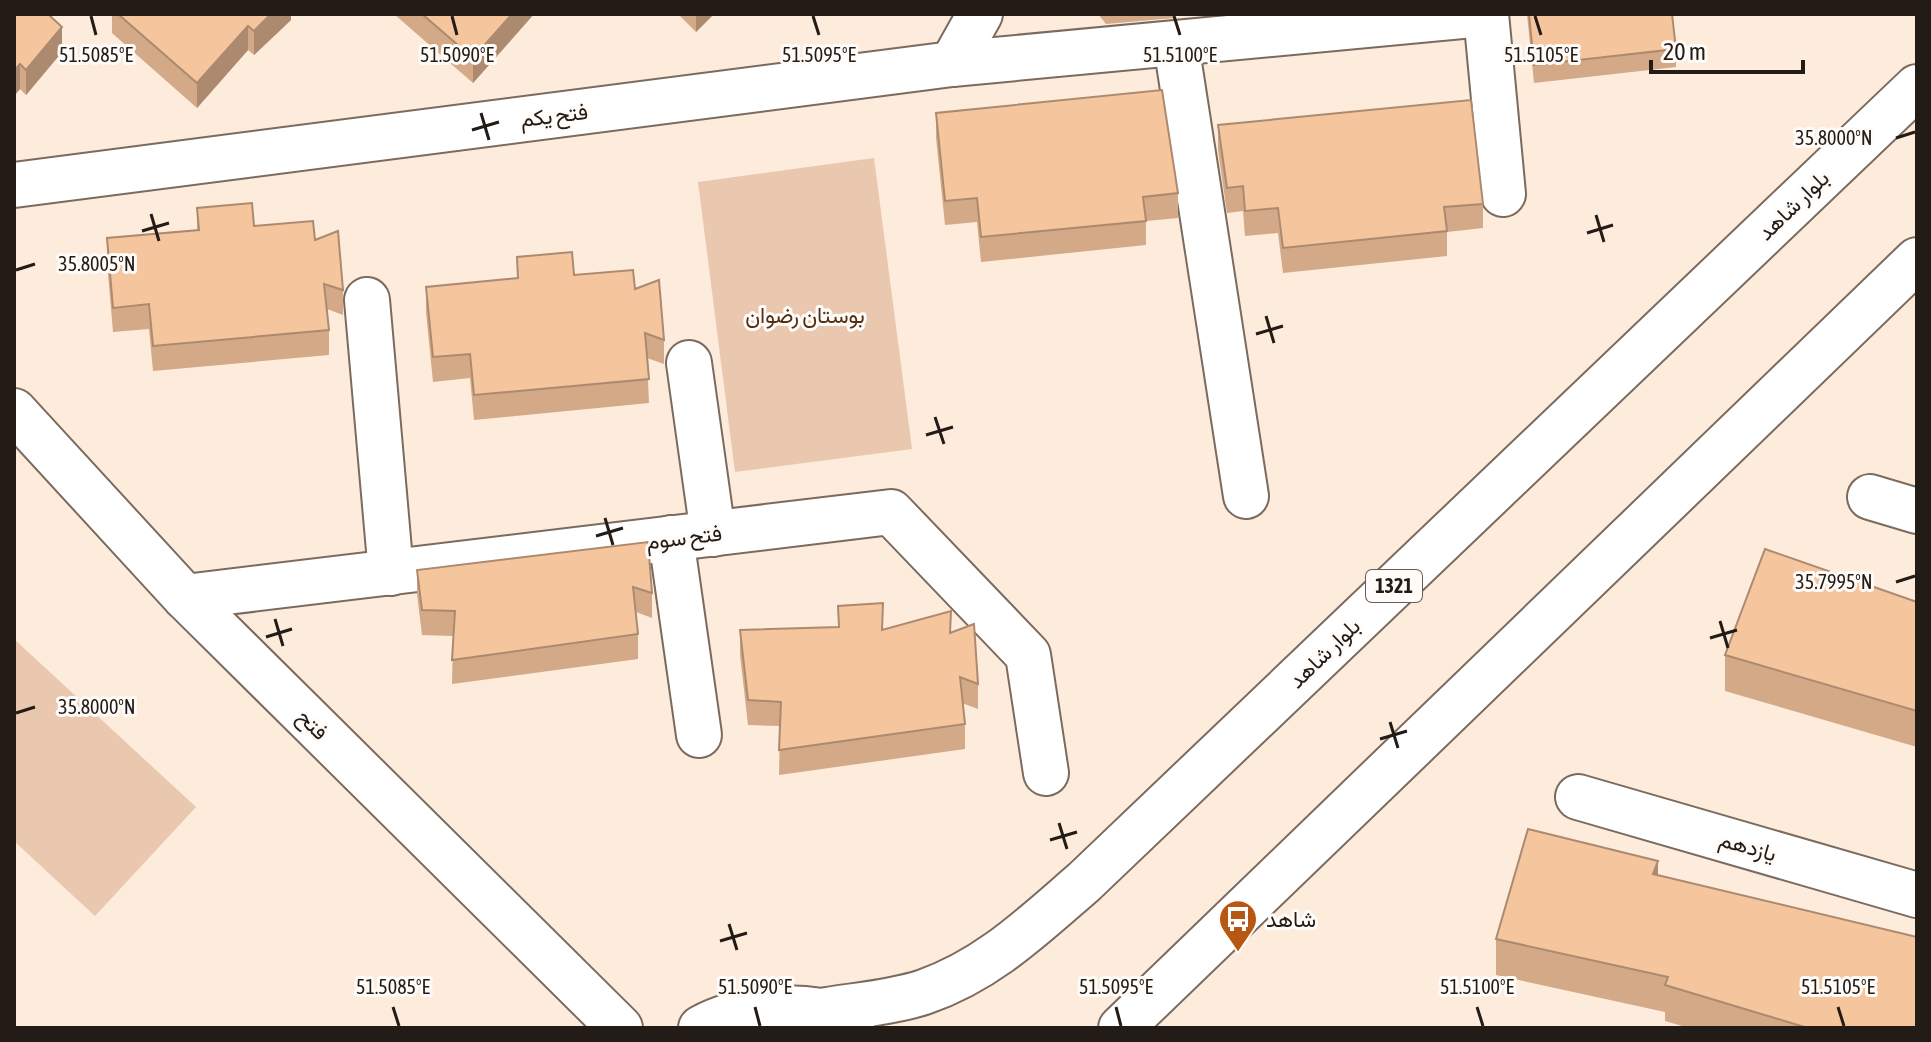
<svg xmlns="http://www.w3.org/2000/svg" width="1931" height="1042" font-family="'Asap Condensed',Vazirmatn,sans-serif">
<rect width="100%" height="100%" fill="#fdebdc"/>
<g fill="#e9c8af">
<path d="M 874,158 L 912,449 L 735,472 L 698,182 Z"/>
<path d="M 14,639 L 196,807 L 95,916 L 14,841 Z"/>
</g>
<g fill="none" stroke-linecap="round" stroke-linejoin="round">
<defs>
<g id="minor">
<path d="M 1486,14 L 1503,194"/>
<path d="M 1176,44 L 1246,496"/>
<path d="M 952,64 L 980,14"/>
<path d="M 14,185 L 952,64 L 1483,14"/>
<path d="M 367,300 L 391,573"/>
<path d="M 689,363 L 713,534"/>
<path d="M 14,411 L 185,597 L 620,1028"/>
<path d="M 1870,497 L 1917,511"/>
<path d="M 671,538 L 699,735"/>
<path d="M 185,597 L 891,512 L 1028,655 L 1046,773"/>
<path d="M 1578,797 L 1917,895"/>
</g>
<g id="major">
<path d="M 827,1010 C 858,1005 894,1002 924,992 C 988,970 1033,926 1084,882 L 1917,87"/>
<path d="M 701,1028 C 745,1004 807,1003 853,1019"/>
<path d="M 1121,1028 L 1917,260"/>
</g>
</defs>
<use href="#minor" stroke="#7b6b5e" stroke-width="48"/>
<use href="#major" stroke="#7b6b5e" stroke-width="48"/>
<use href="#minor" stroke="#fff" stroke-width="44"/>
<use href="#major" stroke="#fff" stroke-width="44"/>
</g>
<g fill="#d3a988">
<path d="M 14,14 L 62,52 L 26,95 L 20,89 L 14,96 Z"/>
<path d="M 112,14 L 291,14 L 291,20 L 254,55 L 248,50 L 197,108 L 112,33 Z"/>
<path d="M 394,14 L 534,14 L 473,83 Z"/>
<path d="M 678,14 L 714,14 L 696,32 Z"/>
<path d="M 1098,14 L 1174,14 L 1174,18 L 1106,24 Z"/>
<path d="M 1527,14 L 1672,14 L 1676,49 L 1676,67 L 1534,83 Z"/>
<path d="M 936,113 L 1178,193 L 1178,218 L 1146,221 L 1146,245 L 981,262 L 977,222 L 945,225 L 936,138 Z"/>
<path d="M 1218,125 L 1483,204 L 1483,228 L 1447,232 L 1447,256 L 1283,273 L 1278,233 L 1245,236 L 1243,211 L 1227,213 L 1218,150 Z"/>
<path d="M 197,208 L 254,226 L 315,240 L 343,290 L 343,315 L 327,309 L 329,330 L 329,355 L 153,371 L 149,329 L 113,332 L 107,262 L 107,238 L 197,230 Z"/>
<path d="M 517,257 L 574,275 L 635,289 L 664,340 L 664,364 L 647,358 L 649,403 L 474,420 L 470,378 L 433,382 L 426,312 L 426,287 L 517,279 Z"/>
<path d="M 648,542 L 652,593 L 652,618 L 636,612 L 638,634 L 638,659 L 452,684 L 453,636 L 422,635 L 417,594 L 417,570 Z"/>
<path d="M 1917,602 L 1917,747 L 1725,691 L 1725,655 Z"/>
<path d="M 838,606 L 883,630 L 951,633 L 978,684 L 978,709 L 962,703 L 965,724 L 965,749 L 779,775 L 780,726 L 748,725 L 740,655 L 740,630 L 838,627 Z"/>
<path d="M 1658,875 L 1917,1028 L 1689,1028 L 1665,1021 L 1665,1012 L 1496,975 L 1496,939 Z"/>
</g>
<g fill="#ac8a6f">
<path d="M 271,14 L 291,14 L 291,20 L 254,55 L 254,31 Z"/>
<path d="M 512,14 L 534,14 L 473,83 L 473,58 Z"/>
<path d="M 696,14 L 714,14 L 696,32 Z"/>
<path d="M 248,26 L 248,50 L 197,108 L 197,83 Z"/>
<path d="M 62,27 L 62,52 L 26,95 L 26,70 Z"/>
<path d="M 20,64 L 20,89 L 14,96 L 14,71 Z"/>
<path d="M 1658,861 L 1658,897 L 1653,874 Z"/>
</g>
<g fill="#f5c59e" stroke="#ac8a6f" stroke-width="2">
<path d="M 14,14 L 48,14 L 62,27 L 26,70 L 20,64 L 14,71 Z"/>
<path d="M 118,14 L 271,14 L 254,31 L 248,26 L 197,83 Z"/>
<path d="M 422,14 L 512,14 L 473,58 Z"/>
<path d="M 1529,14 L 1672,14 L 1676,49 L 1534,65 Z"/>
<path d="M 1162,90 L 1178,193 L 1143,197 L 1146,221 L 981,237 L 977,198 L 945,201 L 936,113 Z"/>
<path d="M 1471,100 L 1483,204 L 1444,207 L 1447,231 L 1283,248 L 1278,208 L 1245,211 L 1243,186 L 1227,188 L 1218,125 Z"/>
<path d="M 252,203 L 254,226 L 313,221 L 315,240 L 338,231 L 343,290 L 324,284 L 329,330 L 153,346 L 149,304 L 113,308 L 107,238 L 199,230 L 197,208 Z"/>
<path d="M 572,252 L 574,275 L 633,270 L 635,289 L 659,280 L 664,340 L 645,333 L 649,379 L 474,395 L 470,354 L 433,357 L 426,287 L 518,278 L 517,257 Z"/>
<path d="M 648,542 L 652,593 L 633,587 L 638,634 L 452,660 L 455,611 L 422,610 L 417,570 Z"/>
<path d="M 1765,549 L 1917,602 L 1917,711 L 1725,655 Z"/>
<path d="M 883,603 L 882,630 L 951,611 L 950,633 L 974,624 L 978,684 L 960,677 L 965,724 L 779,750 L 781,702 L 748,700 L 740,630 L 839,627 L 838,606 Z"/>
<path d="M 1528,829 L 1658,861 L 1653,874 L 1917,937 L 1917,1028 L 1808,1028 L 1665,985 L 1668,977 L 1496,939 Z"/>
</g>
<path fill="none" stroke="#221b16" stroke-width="3" d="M 91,16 L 96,35M 452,16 L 457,35M 813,16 L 819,35M 1174,16 L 1180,35M 1535,16 L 1541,35M 481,113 L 489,140M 472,130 L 499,122M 1896,138 L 1915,132M 151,214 L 159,241M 1596,215 L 1604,242M 142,231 L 169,223M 1587,233 L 1613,225M 16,270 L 35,264M 1266,316 L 1274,343M 1256,334 L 1283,326M 935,417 L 944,444M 926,435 L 953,427M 605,518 L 613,545M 596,536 L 623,528M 1896,582 L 1915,576M 275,619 L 283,646M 1720,621 L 1728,648M 266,637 L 292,629M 1710,638 L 1737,630M 16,713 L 35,707M 1390,722 L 1398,748M 1380,739 L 1407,731M 1059,823 L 1067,849M 1050,840 L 1077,832M 729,924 L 737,950M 720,941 L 747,933M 393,1007 L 399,1026M 755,1007 L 760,1026M 1116,1007 L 1121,1026M 1477,1007 L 1483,1026M 1838,1007 L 1844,1026"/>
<defs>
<symbol id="bus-pin" viewBox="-11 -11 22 30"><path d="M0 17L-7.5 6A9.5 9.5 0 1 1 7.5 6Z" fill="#b85714" stroke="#fffbf8"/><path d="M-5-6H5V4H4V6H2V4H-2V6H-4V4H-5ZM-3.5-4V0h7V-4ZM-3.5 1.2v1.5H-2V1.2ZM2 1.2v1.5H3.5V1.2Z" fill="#fff"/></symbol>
</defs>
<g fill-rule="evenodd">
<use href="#bus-pin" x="1216" y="897" width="44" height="60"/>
</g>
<g text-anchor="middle" stroke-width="6" stroke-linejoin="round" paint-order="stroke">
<rect fill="#fffbf8" stroke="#645e5a" stroke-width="2" x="1366" y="570" width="56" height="32" rx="6"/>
<g font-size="20" font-weight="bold" fill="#221b16">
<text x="1394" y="593">1321</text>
</g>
<g font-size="22" fill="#221b16" stroke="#fffbf8">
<text transform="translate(554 115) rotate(-7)" y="8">فتح یکم</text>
<text transform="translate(1793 205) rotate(-44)" y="8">بلوار شاهد</text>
<text transform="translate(684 537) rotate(-7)" y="8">فتح سوم</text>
<text transform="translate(1324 653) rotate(-44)" y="8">بلوار شاهد</text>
<text transform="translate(313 724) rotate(45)" y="8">فتح</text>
<text transform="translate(1748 846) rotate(16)" y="8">یازدهم</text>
</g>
<g font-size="22" fill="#502f12" stroke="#fffbf8">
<text x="805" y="323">بوستان رضوان</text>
</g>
<g font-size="22" fill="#221b16" stroke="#fffbf8" text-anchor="start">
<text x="1266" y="927">شاهد</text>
</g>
</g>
<g font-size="20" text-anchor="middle" fill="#221b16" stroke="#fffbf8" stroke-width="6" stroke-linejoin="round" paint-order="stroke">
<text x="96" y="62">51.5085°E</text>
<text x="457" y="62">51.5090°E</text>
<text x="819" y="62">51.5095°E</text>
<text x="1180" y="62">51.5100°E</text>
<text x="1541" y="62">51.5105°E</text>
<text x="1834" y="145">35.8000°N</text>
<text x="97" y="271">35.8005°N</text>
<text x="1834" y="589">35.7995°N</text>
<text x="97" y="714">35.8000°N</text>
<text x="393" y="994">51.5085°E</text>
<text x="755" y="994">51.5090°E</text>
<text x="1116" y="994">51.5095°E</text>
<text x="1477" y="994">51.5100°E</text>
<text x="1838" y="994">51.5105°E</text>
</g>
<rect width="1931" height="1042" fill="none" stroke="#221b16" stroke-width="32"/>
<path d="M1651 60v12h152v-12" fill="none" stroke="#221b16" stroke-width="4"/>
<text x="1663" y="60" font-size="24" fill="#221b16" stroke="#fffbf8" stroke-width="6" paint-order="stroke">20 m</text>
</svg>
